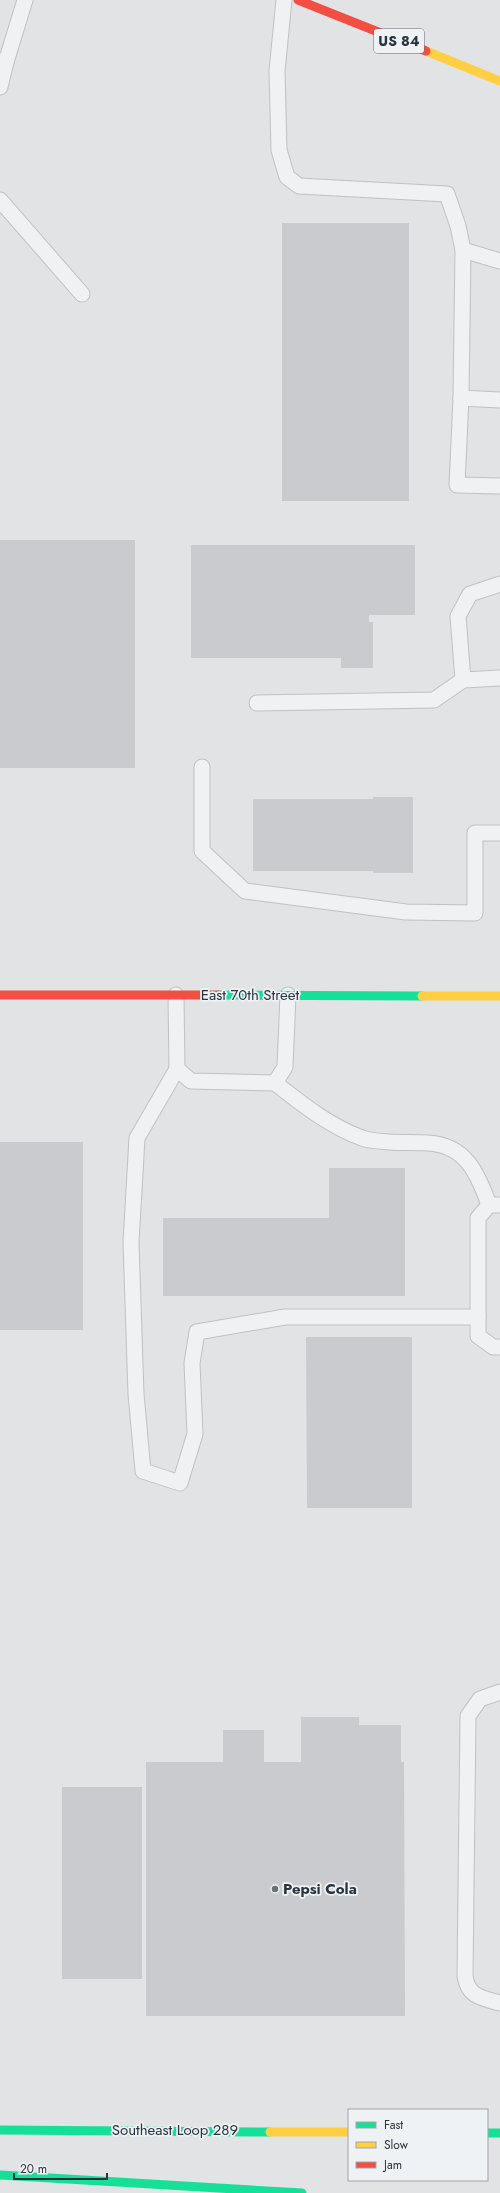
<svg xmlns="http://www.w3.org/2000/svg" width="500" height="2193" font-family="Jost,sans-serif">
<rect width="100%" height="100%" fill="#e1e3e5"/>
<g fill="#c9cbce">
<rect x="282" y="223" width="127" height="278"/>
<rect x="0" y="540" width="135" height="228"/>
<path d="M 191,545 L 415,545 L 415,615 L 369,615 L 369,622 L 373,622 L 373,668 L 341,668 L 341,658 L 191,658 Z"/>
<path d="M 373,797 L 413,797 L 413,873 L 373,873 L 373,871 L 253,871 L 253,799 L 373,799 Z"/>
<rect x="0" y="1142" width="83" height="188"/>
<path d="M 329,1168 L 405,1168 L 405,1296 L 163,1296 L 163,1218 L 329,1218 Z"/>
<path d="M 306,1337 L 412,1337 L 412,1508 L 307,1508 Z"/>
<path d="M 301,1717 L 359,1717 L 359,1725 L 401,1725 L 401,1762 L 404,1762 L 405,2016 L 146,2016 L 146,1762 L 223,1762 L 223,1730 L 264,1730 L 264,1762 L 301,1762 Z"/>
<rect x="62" y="1787" width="80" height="192"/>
</g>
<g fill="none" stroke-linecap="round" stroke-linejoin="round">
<defs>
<g id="lane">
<path d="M 284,0 L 277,71 L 279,150 L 287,177 L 299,186 L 447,194 L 458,226 L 463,250 L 500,261"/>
<path d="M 0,61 L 6,62 L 25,0"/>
<path d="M 0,87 L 6,62"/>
<path d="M 0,200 L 82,294"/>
<path d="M 463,250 L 461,398 L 500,400"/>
<path d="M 461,398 L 457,485 L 500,486"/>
<path d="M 500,584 L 470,594 L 458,616 L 463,680 L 500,678"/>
<path d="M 257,703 L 434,700 L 463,680"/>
<path d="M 202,767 L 202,851 L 245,891 L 406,912 L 475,913 L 475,833 L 500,833"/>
<path d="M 176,995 L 177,1069 L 191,1081 L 275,1083 L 285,1067 L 288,995"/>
<path d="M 177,1069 L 137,1138 L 131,1242 L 136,1394 L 143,1471 L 180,1483 L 195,1434 L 192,1363 L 197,1332 L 285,1317 L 478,1317"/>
<path d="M 275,1083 C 302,1104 329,1126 362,1138 C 369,1141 380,1141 389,1142 C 402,1143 415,1142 428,1143 C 466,1145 478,1174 489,1205"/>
<path d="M 500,1205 L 489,1205 L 478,1218 L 478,1336 L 493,1347 L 500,1347"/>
<path d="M 500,1692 L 480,1699 L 468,1716 L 465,1976 C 468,1997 482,1998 500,2003"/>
</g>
</defs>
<use href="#lane" stroke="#bfc1c3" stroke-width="17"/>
<use href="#lane" stroke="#f0f1f3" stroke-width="15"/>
<g stroke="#16e098" stroke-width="9">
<path d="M 219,995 L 422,996"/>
<path d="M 0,2130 L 270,2132"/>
<path d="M 487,2133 L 500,2133"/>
<path d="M 0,2175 L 302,2193"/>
</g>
<g stroke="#ffcf43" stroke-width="9">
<path d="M 426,51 L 500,81"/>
<path d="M 422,996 L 500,996"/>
<path d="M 270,2132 L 349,2132"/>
</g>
<g stroke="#f24e42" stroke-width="9">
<path d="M 298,0 L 426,51"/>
<path d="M 0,995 L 219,995"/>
</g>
</g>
<circle fill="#697078" stroke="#eef2f5" stroke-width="1.5" cx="275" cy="1889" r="4"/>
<g text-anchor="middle" stroke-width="3.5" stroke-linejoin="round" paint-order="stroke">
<rect fill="#eef2f5" stroke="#646c74" stroke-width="1" x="374" y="29" width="50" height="24" rx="3"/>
<g font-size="14" font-weight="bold" fill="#29323d">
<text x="399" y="46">US 84</text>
</g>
<g font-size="15" fill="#29323d" stroke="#eef2f5">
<text x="250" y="1000">East 70th Street</text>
<text x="175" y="2135">Southeast Loop 289</text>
</g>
<g font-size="15" font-weight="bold" fill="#29323d" stroke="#eef2f5" text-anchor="start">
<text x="283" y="1894">Pepsi Cola</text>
</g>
</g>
<rect x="348" y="2109" width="140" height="72" fill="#eef2f5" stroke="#9fa5ab"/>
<rect x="356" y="2122" width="20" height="6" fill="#16e098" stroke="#9fa5ab"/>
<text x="384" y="2129" font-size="12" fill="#29323d">Fast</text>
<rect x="356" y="2142" width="20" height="6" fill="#ffcf43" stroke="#9fa5ab"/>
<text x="384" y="2149" font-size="12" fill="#29323d">Slow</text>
<rect x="356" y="2162" width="20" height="6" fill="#f24e42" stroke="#9fa5ab"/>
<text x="384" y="2169" font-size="12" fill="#29323d">Jam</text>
<path d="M14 2173v6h93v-6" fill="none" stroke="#29323d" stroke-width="2"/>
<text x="20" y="2173" font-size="12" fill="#29323d" stroke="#eef2f5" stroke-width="3" paint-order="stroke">20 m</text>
</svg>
